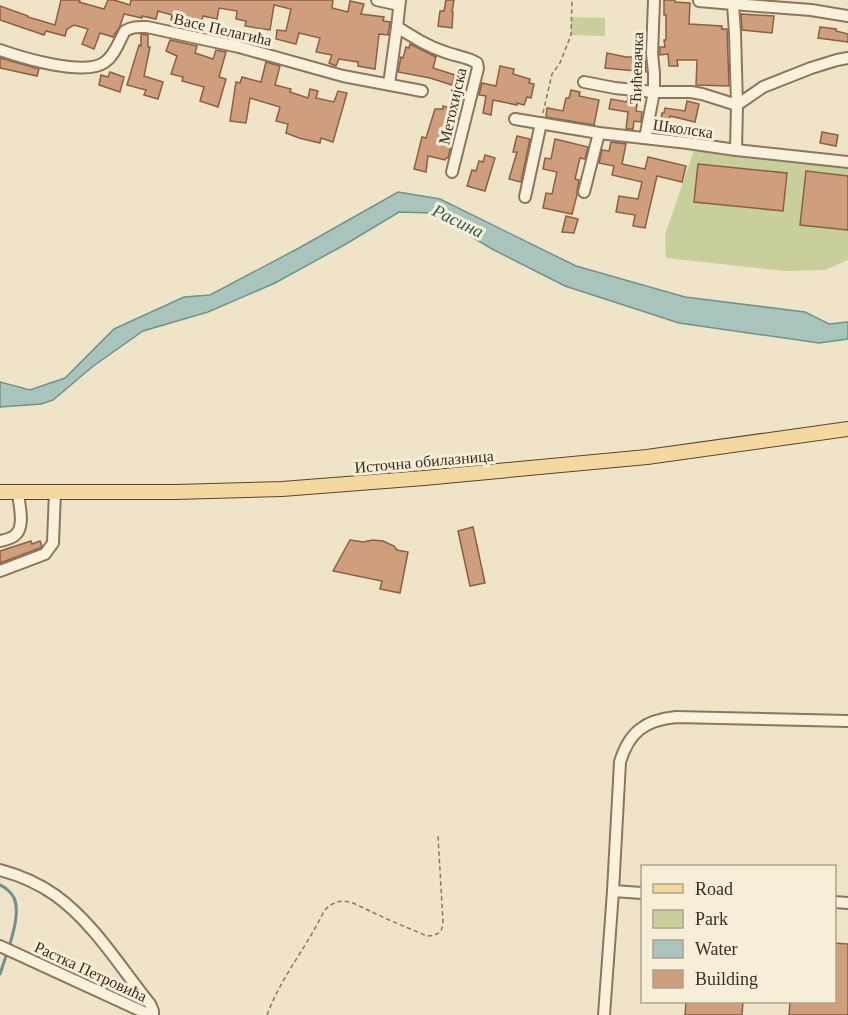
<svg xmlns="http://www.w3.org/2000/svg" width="848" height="1015" font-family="'Times New Roman',serif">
<rect width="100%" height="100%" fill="#f0e4c8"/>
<g fill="#c9cf9b">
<path d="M 571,17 L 605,18 L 605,36 L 571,35 Z"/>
<path d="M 694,150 L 848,167 L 848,260 L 825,270 L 785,271 L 666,258 L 665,235 Z"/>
</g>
<path fill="#a9c4bc" stroke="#6f938a" stroke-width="1.5" d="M 398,192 L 440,199 L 576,266 L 685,297 L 805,312 L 829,324 L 848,322 L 848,339 L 819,343 L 679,323 L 565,286 L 492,249 L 432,213 L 399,212 L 346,244 L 275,283 L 208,312 L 143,331 L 92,367 L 53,400 L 41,404 L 0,407 L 0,382 L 30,390 L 65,378 L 114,329 L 184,297 L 210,295 L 299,248 Z"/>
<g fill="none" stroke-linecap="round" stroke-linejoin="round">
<g stroke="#6f938a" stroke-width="3">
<path d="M 0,885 C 5,887 12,893 14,898 C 20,911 13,934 9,947"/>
<path d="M 0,974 L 7,953"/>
</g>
</g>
<g fill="#cf9f7d" stroke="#8d5f41" stroke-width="1.5">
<path d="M 61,0 L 80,0 L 79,2 L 104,9 L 108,0 L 114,0 L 130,5 L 131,0 L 333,0 L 332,8 L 348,12 L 350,1 L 364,4 L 361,14 L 384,17 L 383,21 L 390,22 L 388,35 L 379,34 L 375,69 L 358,66 L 358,62 L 339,59 L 336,66 L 329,63 L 332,55 L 316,52 L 320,38 L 299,33 L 296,44 L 276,39 L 277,30 L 286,31 L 291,9 L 274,5 L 270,30 L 245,26 L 246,21 L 236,19 L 237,11 L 219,8 L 217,19 L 203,16 L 200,27 L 171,20 L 172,15 L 158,11 L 156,19 L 142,16 L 142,18 L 124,14 L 120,26 L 113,37 L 100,33 L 94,49 L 82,44 L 88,29 L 74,25 L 67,29 L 65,36 L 46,31 L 44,35 L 0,20 L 0,6 L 28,16 L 28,17 L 55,25 Z"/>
<path d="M 446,0 L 454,0 L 452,12 L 453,12 L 452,28 L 438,26 L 440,11 L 444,11 Z"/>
<path d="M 664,0 L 675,0 L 675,2 L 690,3 L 689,24 L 722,26 L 722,29 L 727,29 L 729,86 L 696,85 L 697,60 L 677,60 L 678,66 L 669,66 L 668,54 L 660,55 L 660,47 L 665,47 L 664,40 L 666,40 L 666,15 L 664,15 Z"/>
<path d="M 741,14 L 774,16 L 772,33 L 742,30 Z"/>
<path d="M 820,27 L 836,29 L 836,31 L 848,34 L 848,42 L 818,38 Z"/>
<path d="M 141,34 L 148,35 L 148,47 L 150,47 L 144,76 L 163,82 L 158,99 L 144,95 L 146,90 L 127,85 L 139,45 L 141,46 Z"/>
<path d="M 170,40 L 197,46 L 195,53 L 213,59 L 216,50 L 226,52 L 219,77 L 226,79 L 218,107 L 200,101 L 204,87 L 182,81 L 183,77 L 171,74 L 177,56 L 166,51 Z"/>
<path d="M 410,44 L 436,57 L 433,68 L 455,75 L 452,85 L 430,78 L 398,72 L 401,57 L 403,58 L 406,47 L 409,48 Z"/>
<path d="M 607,53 L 626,57 L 645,57 L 646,72 L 605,68 Z"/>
<path d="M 0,58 L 39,69 L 37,76 L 0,68 Z"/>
<path d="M 266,62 L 280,66 L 275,85 L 291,89 L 290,92 L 308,98 L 310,89 L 318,91 L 316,98 L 334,102 L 338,91 L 347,93 L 333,142 L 321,138 L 320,143 L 299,138 L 286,133 L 288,124 L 276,121 L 280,107 L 250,98 L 246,123 L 230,121 L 236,82 L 240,83 L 242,77 L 261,82 Z"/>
<path d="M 500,66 L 514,69 L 513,74 L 530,79 L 529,83 L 534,84 L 531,98 L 527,97 L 524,105 L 517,103 L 517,105 L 493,100 L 491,115 L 483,113 L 486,96 L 479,95 L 482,83 L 496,86 Z"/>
<path d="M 110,72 L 124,77 L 120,92 L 99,85 L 101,75 L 108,77 Z"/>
<path d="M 571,90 L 580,92 L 579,96 L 599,100 L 594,125 L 546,117 L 547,108 L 563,111 L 566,98 L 569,98 Z"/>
<path d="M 628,97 L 638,98 L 636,111 L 642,112 L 641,122 L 634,121 L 633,129 L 626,129 L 628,112 L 609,109 L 611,99 L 627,102 Z"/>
<path d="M 687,101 L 699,104 L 695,122 L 670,116 L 667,133 L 654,132 L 655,125 L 660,126 L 662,113 L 664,113 L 665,108 L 685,111 Z"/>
<path d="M 443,106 L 454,109 L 454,111 L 459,112 L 448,158 L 446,158 L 445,160 L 428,156 L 426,172 L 414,169 L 422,137 L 426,138 L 435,109 L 443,109 Z"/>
<path d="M 822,132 L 838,135 L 836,146 L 820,143 Z"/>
<path d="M 517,136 L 530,139 L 521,182 L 509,179 L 517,152 L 513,152 Z"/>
<path d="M 555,139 L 588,147 L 585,159 L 580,158 L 575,179 L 579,180 L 577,191 L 577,195 L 572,214 L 543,208 L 546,193 L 552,194 L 557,172 L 543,169 L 545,158 L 551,159 Z"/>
<path d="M 611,142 L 626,144 L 622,164 L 645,169 L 648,157 L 686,166 L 682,182 L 657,176 L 645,228 L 633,226 L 635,215 L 616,212 L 619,196 L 638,199 L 642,182 L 612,175 L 614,166 L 599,163 L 602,150 L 609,151 Z"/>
<path d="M 485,155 L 495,158 L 485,191 L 467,186 L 472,170 L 476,171 L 479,161 L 483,162 Z"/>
<path d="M 698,164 L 787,173 L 783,211 L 694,202 Z"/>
<path d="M 806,171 L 848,176 L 848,230 L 800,225 Z"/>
<path d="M 566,216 L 578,219 L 574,233 L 562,232 Z"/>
<path d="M 473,527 L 485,583 L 470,586 L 458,531 Z"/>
<path d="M 350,540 L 363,542 L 373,540 L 383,541 L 394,546 L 397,550 L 408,552 L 400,593 L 380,589 L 382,581 L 333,571 Z"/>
<path d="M 31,541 L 32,544 L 40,541 L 42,546 L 40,548 L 0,563 L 0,551 Z"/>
<path d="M 834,943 L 848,944 L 848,1015 L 789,1015 L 790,1002 L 834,1002 Z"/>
<path d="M 686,1002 L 743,1002 L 742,1015 L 685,1015 Z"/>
</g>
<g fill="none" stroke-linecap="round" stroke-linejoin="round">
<defs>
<g id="minor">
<path d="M 377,0 L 399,5"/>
<path d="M 699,1 L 733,4"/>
<path d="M 397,27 C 413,37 427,46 445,52 C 455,56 468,57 477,63 L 478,68 L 452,172"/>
<path d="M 0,50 C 23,58 85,77 105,62 C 115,55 119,41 125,31 C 133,26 139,27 147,27 L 239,47 L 343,76 L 422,91"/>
<path d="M 584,82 L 615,88 L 654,92 L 691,92 L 702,94 L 737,105 L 735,33 L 733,4 L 811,10 L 848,16"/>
<path d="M 389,84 L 397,27 L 400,0"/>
<path d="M 515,119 L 599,133 L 688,143 L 736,150 L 848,162"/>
<path d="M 645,138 L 654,92 L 654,73 L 652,54 L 654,0"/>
<path d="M 736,150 L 737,105 L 763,87 L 811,68 L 837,60 L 848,58"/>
<path d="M 584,192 L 599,133"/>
<path d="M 525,197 L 541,123"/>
<path d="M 0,541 C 5,540 10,539 14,536 C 26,528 19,505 18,493"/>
<path d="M 0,571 L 45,554 L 53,543 L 55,491"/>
<path d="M 0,870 C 19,875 38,883 55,895 C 94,923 120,967 150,1004 L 153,1011 L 153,1015"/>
<path d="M 613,891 L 620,762 C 629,732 645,720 676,717 L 848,721"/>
<path d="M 834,902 L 848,903"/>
<path d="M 0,946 L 150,1015"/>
<path d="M 604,1015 L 613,891 L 642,893"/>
</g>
<path id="major" d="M 0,492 L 175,492 L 282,489 L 424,478 L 647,457 L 848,429"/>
</defs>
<use href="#minor" stroke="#8d765c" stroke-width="14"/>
<use href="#major" stroke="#5b4430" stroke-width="16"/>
<g stroke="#8d765c" stroke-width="1.5" stroke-dasharray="4.5 3" stroke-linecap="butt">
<path d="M 543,113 L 552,74 L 560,63 L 571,35 L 572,0"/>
<path d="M 267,1015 C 281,977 307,947 324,911 C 332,902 341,899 353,903 L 389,920 L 427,936 C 437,936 443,932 443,922 L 438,836"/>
</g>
<use href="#minor" stroke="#faf1dc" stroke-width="10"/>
<use href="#major" stroke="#f3d9a0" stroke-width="14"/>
</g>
<g text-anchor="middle" stroke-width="6" stroke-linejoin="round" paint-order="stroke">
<g font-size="16" fill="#3d2e20" stroke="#f7eed8">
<text transform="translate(223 29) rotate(13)" y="6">Васе Пелагића</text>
<text transform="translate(636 68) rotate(-88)" y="6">Ћићевачка</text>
<text transform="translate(452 106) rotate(-77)" y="6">Метохијска</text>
<text transform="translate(683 128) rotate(8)" y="6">Школска</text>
<text transform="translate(424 461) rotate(-5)" y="6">Источна обилазница</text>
<text transform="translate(91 971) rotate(25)" y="6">Растка Петровића</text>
</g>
<g font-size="18" font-style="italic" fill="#2f5d5a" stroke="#f7eed8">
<text transform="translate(458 221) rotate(26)" y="6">Расина</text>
</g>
</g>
<rect x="641" y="865" width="195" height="138" fill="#f7eed8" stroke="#ada18e" stroke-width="1.5"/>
<rect x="653" y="884" width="30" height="9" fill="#f3d9a0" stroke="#ada18e" stroke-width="1.5"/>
<text x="695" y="895" font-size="18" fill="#3d2e20">Road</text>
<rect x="653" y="910" width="30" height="18" fill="#c9cf9b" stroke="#ada18e" stroke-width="1.5"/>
<text x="695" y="925" font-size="18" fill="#3d2e20">Park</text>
<rect x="653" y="940" width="30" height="18" fill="#a9c4bc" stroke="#ada18e" stroke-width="1.5"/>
<text x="695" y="955" font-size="18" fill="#3d2e20">Water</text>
<rect x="653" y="970" width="30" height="18" fill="#cf9f7d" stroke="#ada18e" stroke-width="1.5"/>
<text x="695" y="985" font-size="18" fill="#3d2e20">Building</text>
</svg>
